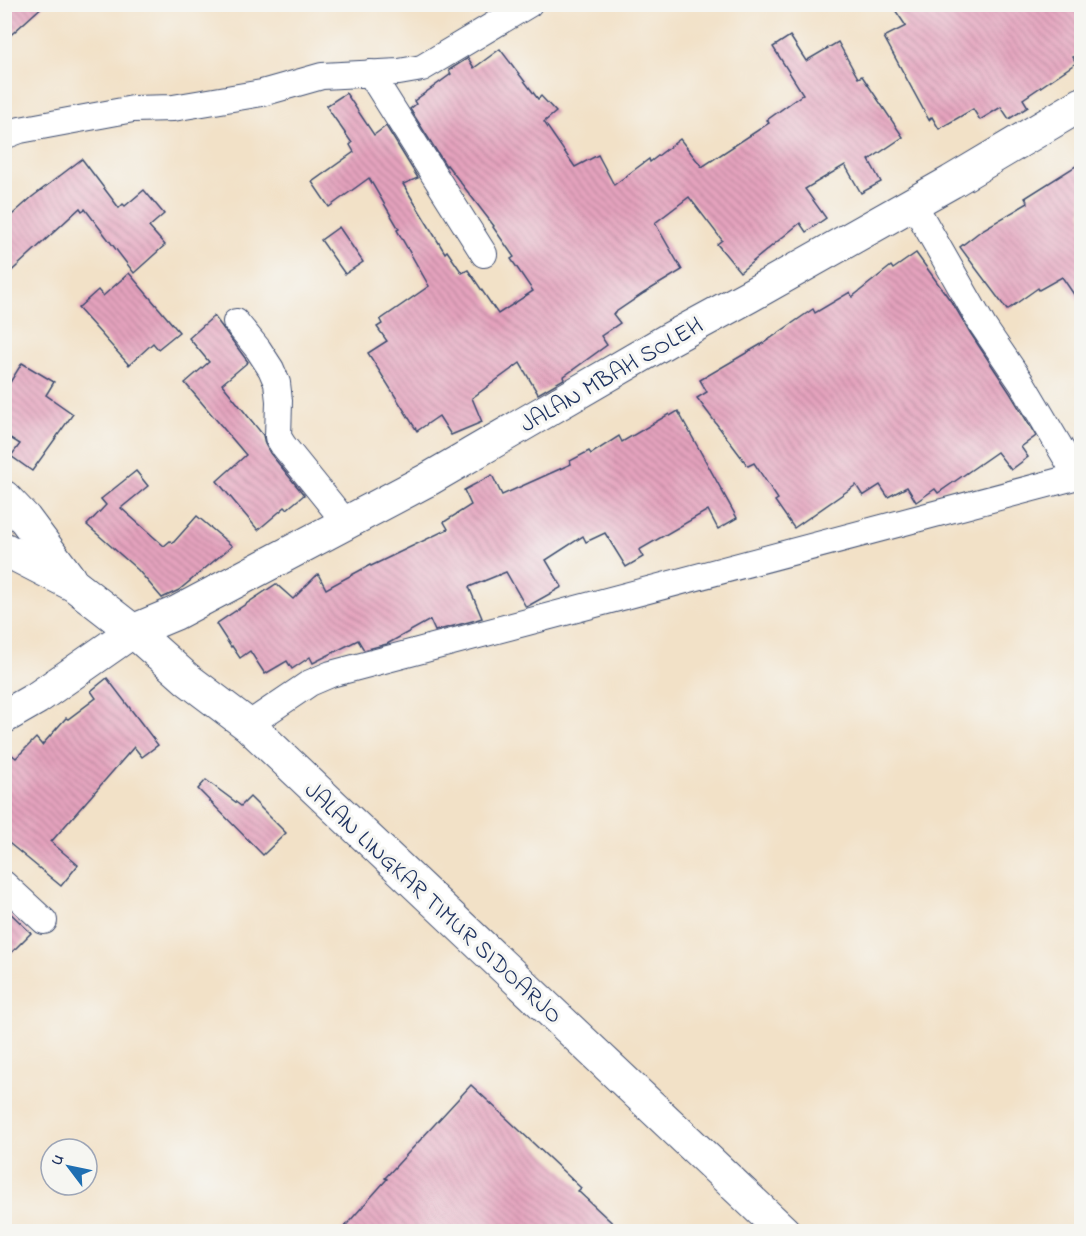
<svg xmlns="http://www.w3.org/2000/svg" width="1086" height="1236" font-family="'Indie Flower',sans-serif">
<defs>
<pattern id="building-back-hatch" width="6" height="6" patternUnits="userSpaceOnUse" patternTransform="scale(1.5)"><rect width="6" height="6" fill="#e5a3bd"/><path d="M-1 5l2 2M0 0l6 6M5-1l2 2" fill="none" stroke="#b9859d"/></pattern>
</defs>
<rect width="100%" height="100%" fill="#f6f6f2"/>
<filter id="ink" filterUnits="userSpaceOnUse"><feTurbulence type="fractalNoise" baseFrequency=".0167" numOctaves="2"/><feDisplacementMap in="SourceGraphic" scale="12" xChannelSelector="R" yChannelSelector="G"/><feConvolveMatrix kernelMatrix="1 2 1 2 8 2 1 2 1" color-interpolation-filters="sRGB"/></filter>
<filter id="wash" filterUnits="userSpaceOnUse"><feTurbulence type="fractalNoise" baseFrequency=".008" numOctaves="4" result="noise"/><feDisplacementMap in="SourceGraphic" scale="24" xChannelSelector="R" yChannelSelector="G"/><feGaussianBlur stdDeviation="1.35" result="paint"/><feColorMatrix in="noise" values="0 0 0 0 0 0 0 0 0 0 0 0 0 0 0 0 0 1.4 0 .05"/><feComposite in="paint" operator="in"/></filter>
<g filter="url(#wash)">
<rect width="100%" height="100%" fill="#f2e1c7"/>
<g id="blocks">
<g fill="url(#building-back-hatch)">
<path d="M 4,4 L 45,4 L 4,41 Z"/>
<path d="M 891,4 L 1082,4 L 1082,51 L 1073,57 L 1076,63 L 1023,99 L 1028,107 L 1009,119 L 1001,107 L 980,120 L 973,109 L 939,129 L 932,117 L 929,120 L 884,37 L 906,26 Z"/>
<path d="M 790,36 L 806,61 L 838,42 L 858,78 L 862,76 L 903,137 L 869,160 L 881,182 L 861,193 L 845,165 L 805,189 L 826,218 L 806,232 L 800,223 L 740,272 L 717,244 L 722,240 L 689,197 L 655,223 L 682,270 L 644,293 L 613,314 L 620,323 L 601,336 L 607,345 L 563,377 L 564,379 L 538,394 L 520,363 L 472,398 L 482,422 L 451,435 L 439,416 L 417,431 L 368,353 L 387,341 L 377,327 L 382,324 L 380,320 L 429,286 L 397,230 L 399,229 L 369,178 L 329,207 L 312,182 L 354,152 L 350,145 L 352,143 L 326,106 L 346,93 L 374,135 L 386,126 L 418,178 L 403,184 L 445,253 L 447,251 L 462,273 L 468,270 L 498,314 L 533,291 L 511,259 L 514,257 L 493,227 L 494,226 L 447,165 L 446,166 L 410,109 L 416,104 L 414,101 L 451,74 L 449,70 L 468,58 L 474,68 L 500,49 L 538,99 L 541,96 L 556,112 L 544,122 L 575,167 L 598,155 L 614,185 L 649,159 L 650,162 L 680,139 L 702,167 L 769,123 L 767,120 L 803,94 L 773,47 Z"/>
<path d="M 82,159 L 119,208 L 123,204 L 125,206 L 144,190 L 164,214 L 149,227 L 165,245 L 134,273 L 85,209 L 82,211 L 80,208 L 4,278 L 4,222 L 32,197 Z"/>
<path d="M 1082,162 L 1082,306 L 1062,277 L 1039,290 L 1038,288 L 1007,310 L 960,247 L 982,230 L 1028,203 L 1025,198 Z"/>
<path d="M 339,227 L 363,262 L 345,274 L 321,240 Z"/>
<path d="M 916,253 L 955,307 L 971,334 L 1010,393 L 1036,436 L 1021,447 L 1028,457 L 1011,470 L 997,452 L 938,493 L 935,489 L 916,502 L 907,487 L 888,497 L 880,485 L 863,496 L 856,485 L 794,528 L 775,501 L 778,499 L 754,463 L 748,466 L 697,398 L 707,392 L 700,380 L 765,342 L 813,309 L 815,313 L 850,292 L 852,297 L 891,266 L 893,269 Z"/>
<path d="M 129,273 L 179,332 L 158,349 L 153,343 L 129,365 L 78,308 L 98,290 L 103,296 Z"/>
<path d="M 214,316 L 248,362 L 222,384 L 263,435 L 265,444 L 270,453 L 304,495 L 287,509 L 285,507 L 258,530 L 217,481 L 246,455 L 185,383 L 209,362 L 189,338 Z"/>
<path d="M 22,363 L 54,382 L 46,395 L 73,414 L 32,471 L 11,456 L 20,444 L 4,434 L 4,392 Z"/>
<path d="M 678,411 L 737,518 L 718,529 L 708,510 L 639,550 L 643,557 L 626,567 L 605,533 L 586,542 L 583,536 L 546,560 L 562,587 L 528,606 L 526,607 L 506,572 L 469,587 L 482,618 L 476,620 L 435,631 L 430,620 L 387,644 L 364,650 L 358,640 L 313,663 L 310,657 L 292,669 L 287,661 L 265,674 L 250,651 L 240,658 L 232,646 L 231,647 L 216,624 L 276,584 L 293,599 L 318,574 L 326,589 L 370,565 L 371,566 L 448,529 L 444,522 L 471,505 L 464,490 L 492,475 L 502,495 L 571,464 L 570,461 L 589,451 L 591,454 L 619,436 L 622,442 L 669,414 L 670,416 Z"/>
<path d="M 136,471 L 148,486 L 121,508 L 164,546 L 170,541 L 173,543 L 197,516 L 232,546 L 179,590 L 162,598 L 138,570 L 87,525 L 106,505 L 101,499 Z"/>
<path d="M 107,678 L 158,745 L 142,757 L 134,747 L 51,842 L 78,865 L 61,886 L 4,839 L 4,748 L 16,758 L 36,738 L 42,745 L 66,718 L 68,719 L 96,698 L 91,691 Z"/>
<path d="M 206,780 L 241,806 L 250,797 L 286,833 L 263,855 L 198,789 Z"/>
<path d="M 4,907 L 31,933 L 4,960 Z"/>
<path d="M 471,1085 L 581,1188 L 578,1191 L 622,1232 L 340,1232 L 387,1179 L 385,1178 Z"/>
</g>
</g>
</g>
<g filter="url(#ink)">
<use href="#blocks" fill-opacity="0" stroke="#3b4a6e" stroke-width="1.5"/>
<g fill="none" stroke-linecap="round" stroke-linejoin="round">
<defs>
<g id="street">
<path d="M 370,73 L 484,254"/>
<path d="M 4,136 L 20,130 L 133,109 L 173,108 L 262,93 L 322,76 L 399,72 L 422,68 L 529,4"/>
<path d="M 913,203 L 983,326 L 1023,385 L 1077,476"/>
<path d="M 236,322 L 258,349 L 271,369 L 277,383 L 279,401 L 278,437 L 283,445 L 346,523"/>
<path d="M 248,725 L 310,683 L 331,674 L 1082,475"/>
<path d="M 4,884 L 44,921"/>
</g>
<g id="secondary">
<path d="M 4,497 L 25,519 L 69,578"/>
<path d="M 4,549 L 74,585 L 133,631 L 187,679 L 248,725 L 784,1232"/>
<path d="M 4,717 L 37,698 L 133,631 L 176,613 L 429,479 L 668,340 L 749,296 L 951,182 L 1082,104"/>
</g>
</defs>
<use href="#street" stroke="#3b4a6e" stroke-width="28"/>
<use href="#secondary" stroke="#3b4a6e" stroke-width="35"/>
<use href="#street" stroke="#fff" stroke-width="26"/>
<use href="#secondary" stroke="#fff" stroke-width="33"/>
</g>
</g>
<g text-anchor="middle" stroke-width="6" stroke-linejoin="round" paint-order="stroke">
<g font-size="24" fill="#1b2f5e" stroke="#f6f6f2">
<text transform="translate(611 374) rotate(-30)" y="8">JALAN MBAH SOLEH</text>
<text transform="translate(434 902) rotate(43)" y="8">JALAN LINGKAR TIMUR SIDOARJO</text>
</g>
</g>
<rect width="1086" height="1236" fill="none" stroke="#f6f6f2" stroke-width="24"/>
<g transform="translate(69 1167) rotate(302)"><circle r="28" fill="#f6f6f2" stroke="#9ea6b7" stroke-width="1.5"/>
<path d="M0-4.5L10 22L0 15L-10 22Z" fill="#1f6fb2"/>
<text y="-9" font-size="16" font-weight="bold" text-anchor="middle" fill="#1b2f5e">U</text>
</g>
</svg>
